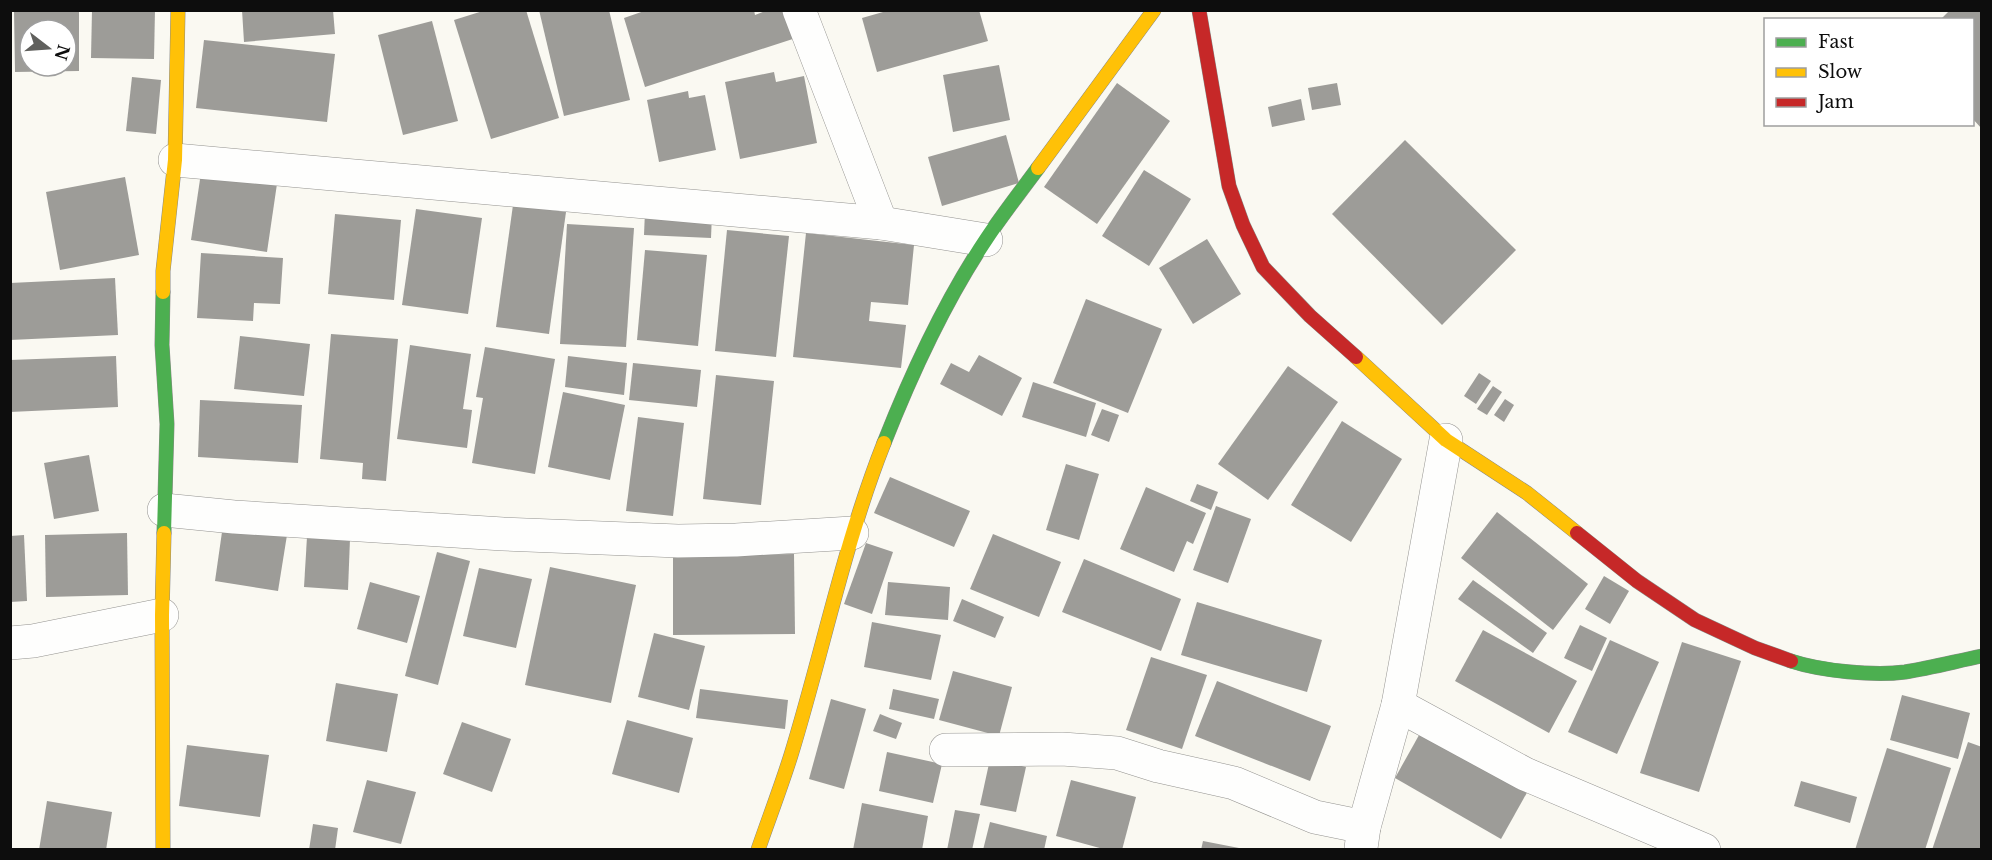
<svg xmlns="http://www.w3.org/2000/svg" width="1992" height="860" font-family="'Libre Baskerville',serif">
<rect width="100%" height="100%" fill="#faf9f2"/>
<g fill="#9d9c98" fill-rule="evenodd">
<path d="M 14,10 L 79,10 L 79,71 L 15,72 ZM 30,30 L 66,30 L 66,66 L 30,66 Z"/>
<path d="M 92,10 L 155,10 L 154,59 L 91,58 Z"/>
<path d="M 242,10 L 333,10 L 335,34 L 244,42 Z"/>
<path d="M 486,10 L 526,10 L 559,118 L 491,139 L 454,20 Z"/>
<path d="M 539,10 L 609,10 L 630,100 L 564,116 Z"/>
<path d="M 647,10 L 754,10 L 755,15 L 768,10 L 794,10 L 802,36 L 645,87 L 624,18 Z"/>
<path d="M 890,10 L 979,10 L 988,41 L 877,72 L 862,18 Z"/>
<path d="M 1950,10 L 1982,10 L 1980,53 L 1982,129 L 1972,118 L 1972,20 L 1940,20 Z"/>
<path d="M 432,21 L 458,121 L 403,135 L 378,35 Z"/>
<path d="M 204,40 L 335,54 L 327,122 L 196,108 Z"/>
<path d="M 999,65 L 1010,120 L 953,132 L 943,75 Z"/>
<path d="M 774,72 L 776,82 L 804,76 L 817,143 L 740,159 L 725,82 Z"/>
<path d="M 132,77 L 161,80 L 156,134 L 126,131 Z"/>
<path d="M 1117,83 L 1170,121 L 1097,224 L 1044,187 Z"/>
<path d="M 1337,83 L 1341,105 L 1312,110 L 1308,88 Z"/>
<path d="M 688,91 L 689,98 L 705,95 L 716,150 L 659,162 L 647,100 Z"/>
<path d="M 1301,99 L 1305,120 L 1272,127 L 1268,107 Z"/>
<path d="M 1006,135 L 1019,183 L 942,206 L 928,157 Z"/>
<path d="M 1405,140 L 1516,250 L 1442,325 L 1332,214 Z"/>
<path d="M 202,166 L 278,177 L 267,252 L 191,240 Z"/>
<path d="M 1144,170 L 1191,199 L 1149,266 L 1102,236 Z"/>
<path d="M 125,177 L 139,255 L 60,270 L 46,192 Z"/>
<path d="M 513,205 L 566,212 L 549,334 L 496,327 Z"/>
<path d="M 416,209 L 482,218 L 468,314 L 402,305 Z"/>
<path d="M 645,211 L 712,214 L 711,238 L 644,235 Z"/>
<path d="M 335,214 L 401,220 L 394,300 L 328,294 Z"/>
<path d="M 567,224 L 634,228 L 626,347 L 560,344 Z"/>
<path d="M 727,230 L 789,236 L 776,357 L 715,351 Z"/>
<path d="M 806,233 L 914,245 L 908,305 L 871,302 L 869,321 L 906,325 L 901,368 L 793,357 Z"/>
<path d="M 1207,239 L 1241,294 L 1193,324 L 1159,268 Z"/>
<path d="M 645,250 L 707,255 L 698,346 L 637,340 Z"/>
<path d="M 201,253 L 283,258 L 280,304 L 254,303 L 253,321 L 197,318 Z"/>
<path d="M 115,278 L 118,335 L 10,340 L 10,283 Z"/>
<path d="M 1086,299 L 1162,329 L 1128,413 L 1053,383 Z"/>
<path d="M 331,334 L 398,339 L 386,481 L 362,479 L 363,463 L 320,459 Z"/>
<path d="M 240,336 L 310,344 L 304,396 L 234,389 Z"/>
<path d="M 410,345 L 471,354 L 463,409 L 472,410 L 467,448 L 397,439 Z"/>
<path d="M 485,347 L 555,359 L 535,474 L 472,463 L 483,398 L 476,397 Z"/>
<path d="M 979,355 L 1022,378 L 1002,416 L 940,384 L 951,363 L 969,372 Z"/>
<path d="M 116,356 L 118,407 L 10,412 L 10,360 Z"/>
<path d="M 568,356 L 627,363 L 624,395 L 565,387 Z"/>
<path d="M 633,363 L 701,370 L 697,407 L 629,400 Z"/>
<path d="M 1288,366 L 1338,402 L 1268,500 L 1218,464 Z"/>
<path d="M 1479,373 L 1491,381 L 1476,404 L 1464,396 Z"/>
<path d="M 716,375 L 774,381 L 761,505 L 703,499 Z"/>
<path d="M 1033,382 L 1096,403 L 1086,437 L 1022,417 Z"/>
<path d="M 1493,386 L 1502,392 L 1487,415 L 1477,409 Z"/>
<path d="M 563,392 L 625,405 L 610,480 L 548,467 Z"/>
<path d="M 1505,399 L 1514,405 L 1504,422 L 1494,415 Z"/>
<path d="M 200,400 L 302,405 L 298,463 L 198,457 Z"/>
<path d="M 1102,409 L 1119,415 L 1109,442 L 1091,435 Z"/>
<path d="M 638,417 L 684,423 L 673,516 L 626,511 Z"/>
<path d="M 1342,421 L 1402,459 L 1351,542 L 1291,505 Z"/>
<path d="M 89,455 L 99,511 L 54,519 L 44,463 Z"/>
<path d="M 1066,464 L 1099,474 L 1079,540 L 1046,530 Z"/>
<path d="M 890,477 L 970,511 L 954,547 L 874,513 Z"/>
<path d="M 1197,484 L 1218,492 L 1211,510 L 1190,501 Z"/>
<path d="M 1146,487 L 1206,513 L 1193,544 L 1187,541 L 1174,572 L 1120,549 Z"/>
<path d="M 1216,506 L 1251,519 L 1228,583 L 1193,570 Z"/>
<path d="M 1497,512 L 1588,584 L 1553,630 L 1461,558 Z"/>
<path d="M 223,525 L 287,535 L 278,591 L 215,581 Z"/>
<path d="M 127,533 L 128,595 L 46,597 L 45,535 Z"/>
<path d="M 993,534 L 1061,562 L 1039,617 L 970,589 Z"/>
<path d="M 24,535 L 27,601 L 10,602 L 10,536 Z"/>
<path d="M 307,537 L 350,539 L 348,590 L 304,587 Z"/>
<path d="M 866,543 L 893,552 L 872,614 L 844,604 Z"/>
<path d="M 437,552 L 470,561 L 438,685 L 405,676 Z"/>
<path d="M 794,554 L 795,634 L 673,635 L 673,556 Z"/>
<path d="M 1084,559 L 1181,599 L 1161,651 L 1062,612 Z"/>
<path d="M 550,567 L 636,585 L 611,703 L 525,685 Z"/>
<path d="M 479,568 L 532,579 L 516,648 L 463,636 Z"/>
<path d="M 1604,576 L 1629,591 L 1610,624 L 1585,609 Z"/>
<path d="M 1473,580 L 1547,633 L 1533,653 L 1458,599 Z"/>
<path d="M 370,582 L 420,596 L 407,643 L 357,629 Z"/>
<path d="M 888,582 L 950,587 L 948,620 L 885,615 Z"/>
<path d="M 962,599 L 1004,617 L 995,638 L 953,621 Z"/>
<path d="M 1197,602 L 1322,640 L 1307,692 L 1181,655 Z"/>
<path d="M 872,622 L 941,635 L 931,680 L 864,667 Z"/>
<path d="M 1580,625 L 1607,638 L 1592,671 L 1564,658 Z"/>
<path d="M 1483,630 L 1577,681 L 1549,733 L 1455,681 Z"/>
<path d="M 654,633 L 705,646 L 689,710 L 638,697 Z"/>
<path d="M 1610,640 L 1659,662 L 1617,754 L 1568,732 Z"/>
<path d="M 1682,642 L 1741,661 L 1699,792 L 1640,773 Z"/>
<path d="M 1151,657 L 1207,675 L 1182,749 L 1126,730 Z"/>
<path d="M 953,671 L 1012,687 L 999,736 L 939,720 Z"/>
<path d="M 1217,681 L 1331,726 L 1310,781 L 1195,736 Z"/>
<path d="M 336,683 L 398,694 L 387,752 L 326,741 Z"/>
<path d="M 700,689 L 788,700 L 785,729 L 696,718 Z"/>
<path d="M 893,689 L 939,699 L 934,719 L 889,709 Z"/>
<path d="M 1902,695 L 1970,713 L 1958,759 L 1890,740 Z"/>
<path d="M 831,699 L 866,709 L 844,789 L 809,779 Z"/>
<path d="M 880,714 L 902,723 L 896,739 L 873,731 Z"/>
<path d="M 627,720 L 693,738 L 679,793 L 612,774 Z"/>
<path d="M 462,722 L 511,739 L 492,792 L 443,774 Z"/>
<path d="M 1423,728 L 1529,789 L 1501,839 L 1395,778 Z"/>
<path d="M 1968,742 L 1982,747 L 1982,850 L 1932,850 Z"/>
<path d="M 187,745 L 269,755 L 260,817 L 179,806 Z"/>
<path d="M 1887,748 L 1951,768 L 1925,850 L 1855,850 Z"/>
<path d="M 887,752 L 942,764 L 933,803 L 879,791 Z"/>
<path d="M 990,759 L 1026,767 L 1016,812 L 980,805 Z"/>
<path d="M 367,780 L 416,792 L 401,844 L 353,832 Z"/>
<path d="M 1071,780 L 1136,797 L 1122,850 L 1107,850 L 1056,836 Z"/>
<path d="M 1801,781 L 1857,797 L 1850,823 L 1794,806 Z"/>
<path d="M 47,801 L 112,812 L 106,850 L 39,850 Z"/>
<path d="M 862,803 L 928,816 L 922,850 L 853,850 Z"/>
<path d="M 955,810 L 980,814 L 972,850 L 947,850 Z"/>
<path d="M 990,822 L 1047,836 L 1044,850 L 983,850 Z"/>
<path d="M 313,824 L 338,828 L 335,850 L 309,850 Z"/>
<path d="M 1203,841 L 1239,848 L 1239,850 L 1201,850 Z"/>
</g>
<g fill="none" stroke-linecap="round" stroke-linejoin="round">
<defs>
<g id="street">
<path d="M 799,10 L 881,223"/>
<path d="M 175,160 L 881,223 L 986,240"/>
<path d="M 164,510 L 234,517 L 503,534 L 678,541 L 736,540 L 852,533"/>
<path d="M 10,643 L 33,641 L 162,615"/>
<path d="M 1398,705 L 1525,774 L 1704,850"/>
<path d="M 946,750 L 1062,749 L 1117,753 L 1158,766 L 1234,783 L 1315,817 L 1364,827"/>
<path d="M 1361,848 L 1364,827 L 1398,705 L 1446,440"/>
</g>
<g id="fast">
<path d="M 163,292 L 162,345 L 167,424 L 164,533"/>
<path d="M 884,443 C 912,372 944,302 987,238 C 1003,214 1021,191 1038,168"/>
<path d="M 1791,661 C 1821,671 1874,676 1905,672 C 1931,668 1957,661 1982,656"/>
</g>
<g id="slow">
<path d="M 1038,168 L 1154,10"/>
<path d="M 163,292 L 163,271 L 175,160 L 178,10"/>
<path d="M 1356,357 L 1446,440 L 1527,493 L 1577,533"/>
<path d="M 163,850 L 162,615 L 164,533"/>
<path d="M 758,850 C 769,818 781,787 791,755 C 823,651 844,544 884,443"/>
</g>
<g id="jam">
<path d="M 1199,10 L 1229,186 L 1243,225 L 1263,267 L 1310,316 L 1356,357"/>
<path d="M 1577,533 L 1637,581 L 1695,620 L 1755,648 L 1791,661"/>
</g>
</defs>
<use href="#street" stroke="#949390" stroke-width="34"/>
<use href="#fast" stroke="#8a8a87" stroke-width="15"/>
<use href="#slow" stroke="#8a8a87" stroke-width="15"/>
<use href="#jam" stroke="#8a8a87" stroke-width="15"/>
<use href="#street" stroke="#fefefd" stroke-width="33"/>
<use href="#fast" stroke="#4caf50" stroke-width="14"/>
<use href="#slow" stroke="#ffc107" stroke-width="14"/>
<use href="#jam" stroke="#c62828" stroke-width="14"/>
</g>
<rect width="1992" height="860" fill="none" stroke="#0d0d0d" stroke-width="24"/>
<rect x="1764" y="18" width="210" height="108" fill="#ffffff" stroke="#9e9e9e" stroke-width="1.5"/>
<rect x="1776" y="38" width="30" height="9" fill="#4caf50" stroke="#9e9e9e" stroke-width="1.5"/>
<text x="1818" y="48" font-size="18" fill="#0d0d0d">Fast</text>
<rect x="1776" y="68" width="30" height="9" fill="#ffc107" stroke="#9e9e9e" stroke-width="1.5"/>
<text x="1818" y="78" font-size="18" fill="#0d0d0d">Slow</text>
<rect x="1776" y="98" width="30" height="9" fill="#c62828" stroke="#9e9e9e" stroke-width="1.5"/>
<text x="1818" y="108" font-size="18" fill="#0d0d0d">Jam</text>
<g transform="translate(48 48) rotate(107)"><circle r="28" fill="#ffffff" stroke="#9e9e9e" stroke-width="1.5"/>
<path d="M0-4.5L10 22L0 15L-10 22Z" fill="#60605d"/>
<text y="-9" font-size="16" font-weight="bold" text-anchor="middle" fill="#0d0d0d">N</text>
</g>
</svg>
